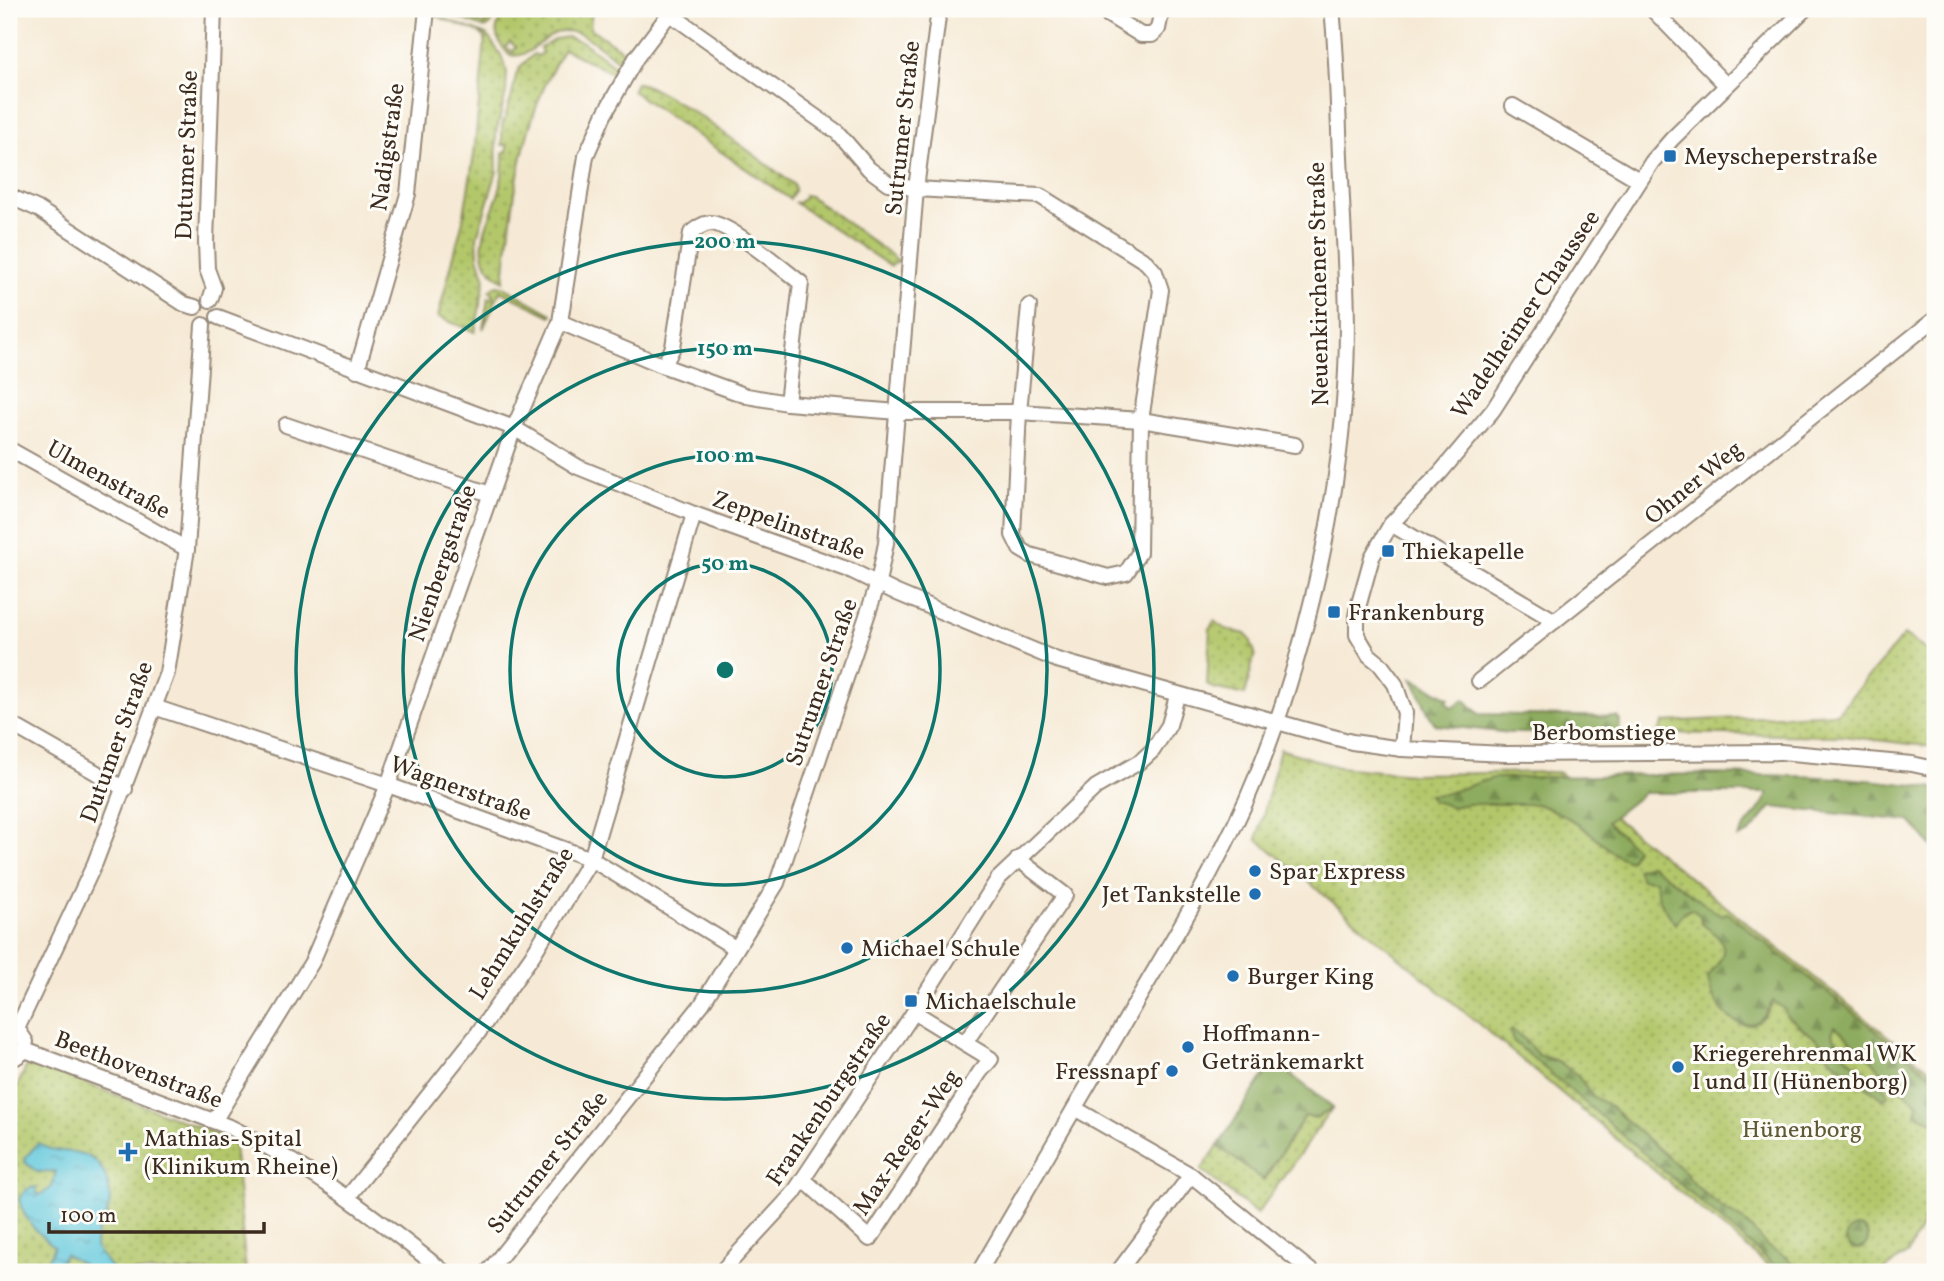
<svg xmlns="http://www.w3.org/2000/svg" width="1944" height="1281" font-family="Vollkorn,serif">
<defs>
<pattern id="green-dots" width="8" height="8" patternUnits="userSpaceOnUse" patternTransform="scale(1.75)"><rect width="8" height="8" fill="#b3c76b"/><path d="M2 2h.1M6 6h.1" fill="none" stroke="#93a257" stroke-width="1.8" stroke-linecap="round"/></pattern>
<pattern id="forest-firs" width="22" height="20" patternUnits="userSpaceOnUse" patternTransform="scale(1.75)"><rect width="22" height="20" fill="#8eac5f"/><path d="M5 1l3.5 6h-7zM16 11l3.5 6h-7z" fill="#758c4e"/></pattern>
<pattern id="water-ripples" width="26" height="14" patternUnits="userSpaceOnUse" patternTransform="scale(1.75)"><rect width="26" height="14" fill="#5fc7db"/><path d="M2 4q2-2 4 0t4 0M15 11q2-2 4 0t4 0" fill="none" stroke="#50a2b1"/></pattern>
</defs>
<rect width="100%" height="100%" fill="#fdfcf7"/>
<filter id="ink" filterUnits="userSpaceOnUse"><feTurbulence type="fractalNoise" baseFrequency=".0143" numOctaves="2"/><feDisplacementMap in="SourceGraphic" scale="14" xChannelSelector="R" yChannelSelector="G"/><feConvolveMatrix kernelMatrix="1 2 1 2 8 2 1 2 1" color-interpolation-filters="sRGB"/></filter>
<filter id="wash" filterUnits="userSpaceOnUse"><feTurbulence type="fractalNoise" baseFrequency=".00686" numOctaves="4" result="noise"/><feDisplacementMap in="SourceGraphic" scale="28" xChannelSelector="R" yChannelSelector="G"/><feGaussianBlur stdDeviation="1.57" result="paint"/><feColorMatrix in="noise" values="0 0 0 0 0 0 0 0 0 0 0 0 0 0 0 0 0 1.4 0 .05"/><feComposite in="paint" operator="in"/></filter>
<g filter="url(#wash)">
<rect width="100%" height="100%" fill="#f6ead6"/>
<g fill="url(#green-dots)" stroke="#777844" stroke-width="2">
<path d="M 434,9 L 445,9 L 484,24 L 491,9 L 498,9 L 490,25 L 485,28 Z"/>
<path d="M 504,9 L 592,9 L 590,28 L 626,53 L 621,61 L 617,60 C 605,51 593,39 580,34 C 547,20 535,62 509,55 L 516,47 L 510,42 L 506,47 L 510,50 L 507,53 C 492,34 495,29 504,9 Z"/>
<path d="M 434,15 L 487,35 L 501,55 L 507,72 L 506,93 L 496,133 L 497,171 L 477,237 L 478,256 L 485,279 L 475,332 L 438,317 L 463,220 L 474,155 L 485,38 L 480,33 Z"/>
<path d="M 567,37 L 583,42 L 617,68 L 614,74 L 564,49 C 521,118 512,202 504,281 C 465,258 489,224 499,192 C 503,179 503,166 503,153 L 507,152 L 507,145 L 502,145 L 502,126 L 511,99 L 516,75 L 521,66 L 534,54 L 538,56 L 542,53 L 540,48 L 556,39 Z"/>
<path d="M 636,83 C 662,84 768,165 794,185 L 795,190 L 790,199 L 632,91 Z"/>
<path d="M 804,195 L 810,196 L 899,261 L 890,266 L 794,202 L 798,203 L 805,197 Z"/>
<path d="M 496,285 L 502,286 L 552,314 L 551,316 L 500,291 L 483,329 L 488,298 L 492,299 L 493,293 L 489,291 Z"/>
<path d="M 1214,621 L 1226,629 L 1245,634 L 1250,639 L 1255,653 L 1245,695 L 1213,688 L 1207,684 L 1210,628 Z"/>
<path d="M 1904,635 L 1935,656 L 1935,747 L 1843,736 L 1658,733 L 1664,722 L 1837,713 Z"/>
<path d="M 1280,749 L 1338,767 L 1412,774 L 1558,772 L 1935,1074 L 1935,1200 L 1908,1253 L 1881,1272 L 1776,1272 L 1257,839 Z"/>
<path d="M 36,1064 L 219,1135 L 234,1144 L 246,1272 L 9,1272 L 9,1104 L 26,1067 Z"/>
<path d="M 1333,1107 L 1257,1214 L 1201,1170 L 1218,1146 L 1264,1180 L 1305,1116 L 1318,1118 Z"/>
</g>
<g fill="url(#forest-firs)" stroke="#646b3e" stroke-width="2">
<path d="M 1412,678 L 1449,698 L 1446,701 L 1452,708 L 1464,699 L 1479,714 L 1617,717 L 1620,721 L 1619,733 L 1511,733 L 1436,725 C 1425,712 1421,693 1412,678 Z"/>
<path d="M 1705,774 C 1782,775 1859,776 1935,788 L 1935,850 L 1910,821 L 1771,807 L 1750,833 L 1738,838 C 1746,821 1763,810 1768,793 L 1644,793 L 1607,822 L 1636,849 L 1630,861 C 1610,855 1606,844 1590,833 C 1576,821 1555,810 1537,804 L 1467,804 L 1453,807 L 1433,801 L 1429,795 L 1444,794 L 1493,778 Z"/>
<path d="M 1651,865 L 1720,915 L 1728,913 L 1935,1078 L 1935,1122 L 1916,1114 L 1918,1104 L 1882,1073 L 1872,1060 L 1835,1026 L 1832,1033 L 1844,1054 L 1886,1089 L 1888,1095 L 1884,1100 L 1829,1057 L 1821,1043 L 1786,1015 L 1785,1010 L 1773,1001 C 1753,1049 1711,1014 1708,977 C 1730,949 1729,944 1701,923 L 1700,915 L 1691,909 L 1683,913 L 1675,924 L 1659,899 L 1655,880 L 1641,879 L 1637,869 Z"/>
<path d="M 1512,1030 L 1523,1038 L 1538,1055 L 1558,1061 L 1577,1075 L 1594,1097 L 1611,1107 L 1684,1171 L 1695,1185 L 1726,1211 L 1742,1219 L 1767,1246 L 1786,1257 L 1801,1272 L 1782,1272 L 1513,1041 L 1510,1032 Z"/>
<path d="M 1273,1061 L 1333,1107 L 1317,1118 L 1305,1116 L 1263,1180 L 1218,1146 Z"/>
<circle cx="1857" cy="1238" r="11"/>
</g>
<path fill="url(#water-ripples)" stroke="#4d787c" stroke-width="2" d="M 38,1143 C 52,1154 69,1149 85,1155 C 105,1162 114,1192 108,1211 C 103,1226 95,1228 95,1247 L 114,1272 L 86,1272 L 85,1266 L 65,1254 L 54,1272 L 43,1272 L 54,1246 C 37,1233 24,1220 19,1199 C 24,1191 27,1188 36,1187 L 37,1194 L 42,1194 L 52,1187 L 56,1171 L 37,1172 L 25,1162 L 26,1157 Z"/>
</g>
<g filter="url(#ink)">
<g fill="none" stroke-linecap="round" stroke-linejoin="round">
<defs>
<g id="minor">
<path d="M 1099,9 L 1141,35 L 1152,35 L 1158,29 L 1162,9"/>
<path d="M 1652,9 L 1726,85"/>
<path d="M 669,13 L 837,132 L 869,169 L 888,183 L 916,189 L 1040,196 L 1146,262 L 1155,272 L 1161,290 L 1141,420 L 1139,553 L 1126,573 L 1108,577 L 1030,555 L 1020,549 L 1013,535 L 1019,412 L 1029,306"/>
<path d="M 1513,106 L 1639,180"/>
<path d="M 9,196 L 38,209 L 184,304 L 195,307"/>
<path d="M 210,300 L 214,288 L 207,269 L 206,242 L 214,9"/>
<path d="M 218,317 L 514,428 L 578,467 L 694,514 L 852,571 L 897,593 L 1057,660 L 1306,730 L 1352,742 L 1402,749 L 1505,754 L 1781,752 L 1912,764 L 1935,769"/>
<path d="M 560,322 L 664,366 L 747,396 L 787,403 L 898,412 L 1019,412 L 1141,420 L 1295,445"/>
<path d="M 664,366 L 673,347 L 691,233 C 697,228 702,224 710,223 C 728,222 784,270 801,283 L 787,403"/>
<path d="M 357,370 L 408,194 L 427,9"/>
<path d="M 286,425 L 490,494"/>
<path d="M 9,449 L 187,549"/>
<path d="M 1391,524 L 1555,621"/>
<path d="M 1479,681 L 1935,319"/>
<path d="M 154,707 L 388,785 L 591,859 L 735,948"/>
<path d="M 9,723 L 125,789"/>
<path d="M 1402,749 L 1405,713 L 1395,684 L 1380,664 L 1369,655 L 1357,635 L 1357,611 L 1372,557 L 1391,524 L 1440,473 L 1493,410 L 1652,162 L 1672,139 L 1805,9"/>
<path d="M 9,1031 L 20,1033 L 26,1042 L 22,1053 L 16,1057 L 9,1057"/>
<path d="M 16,1031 L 95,863 L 167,673 L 187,549 L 203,325"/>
<path d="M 965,1043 L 1065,895 L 1018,859"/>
<path d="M 25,1050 L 232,1128 C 309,1166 378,1219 444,1272"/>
<path d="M 1076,1109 L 1191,1175 L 1312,1272"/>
<path d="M 214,1121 L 312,962 L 388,785 L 514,428 L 560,322 L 586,156 L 604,115 L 636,58 L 673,9"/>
<path d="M 803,1179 L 870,1239 L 980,1072 L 991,1059 L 914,1012"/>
<path d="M 348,1197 L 478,1033 L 532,956 L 591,859 L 694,514"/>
<path d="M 488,1272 L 702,1004 L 777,883 L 878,583 L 886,543 L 916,189 L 939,9"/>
<path d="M 721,1272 L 793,1194 L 803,1179 L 918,1006 L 998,879 L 1096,787 L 1141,761 L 1153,750 L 1169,725 L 1177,696"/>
<path d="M 979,1272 C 1032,1181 1086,1089 1139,997 C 1177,933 1215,869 1246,801 C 1299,680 1337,520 1345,388 C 1350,318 1344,248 1341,178 C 1338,122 1338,65 1332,9"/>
<path d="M 1118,1272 L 1191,1175"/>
</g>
</defs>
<use href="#minor" stroke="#988a7a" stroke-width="18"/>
<use href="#minor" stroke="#fff" stroke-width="14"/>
</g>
</g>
<g fill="none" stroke="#0f766e" stroke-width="3.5">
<circle cx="725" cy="670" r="107"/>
<circle cx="725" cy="670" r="215"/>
<circle cx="725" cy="670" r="322"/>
<circle cx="725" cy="670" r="429"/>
</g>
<g fill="#1f6fb2" stroke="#fdfcf7" stroke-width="2.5">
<rect x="1663" y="149" width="14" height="14" rx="3.5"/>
<rect x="1381" y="544" width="14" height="14" rx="3.5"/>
<rect x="1327" y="605" width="14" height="14" rx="3.5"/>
<circle cx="1255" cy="871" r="7"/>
<circle cx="1255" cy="894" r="7"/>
<circle cx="847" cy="948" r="7"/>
<circle cx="1233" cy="976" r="7"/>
<rect x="904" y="994" width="14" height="14" rx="3.5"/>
<circle cx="1188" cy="1047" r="7"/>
<circle cx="1678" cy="1067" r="7"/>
<circle cx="1172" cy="1071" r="7"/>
<path d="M124.5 1141.5h7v7h7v7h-7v7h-7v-7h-7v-7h7z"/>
</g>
<g text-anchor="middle" stroke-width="6" stroke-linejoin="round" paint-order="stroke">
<g font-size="24" fill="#3b2a1e" stroke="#fdfcf7">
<text transform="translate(902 128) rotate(-84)" y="8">Sutrumer Straße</text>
<text transform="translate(387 147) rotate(-82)" y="8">Nadigstraße</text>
<text transform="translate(186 155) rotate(-88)" y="8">Dutumer Straße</text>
<text transform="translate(1318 284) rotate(-91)" y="8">Neuenkirchener Straße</text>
<text transform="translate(1525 314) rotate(-56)" y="8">Wadelheimer Chaussee</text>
<text transform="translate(109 479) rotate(29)" y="8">Ulmenstraße</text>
<text transform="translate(1693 482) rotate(-39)" y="8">Ohner Weg</text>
<text transform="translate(789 525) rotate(20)" y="8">Zeppelinstraße</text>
<text transform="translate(442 563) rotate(-71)" y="8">Nienbergstraße</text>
<text transform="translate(821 682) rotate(-71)" y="8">Sutrumer Straße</text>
<text x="1604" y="740">Berbomstiege</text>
<text transform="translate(116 742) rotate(-70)" y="8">Dutumer Straße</text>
<text transform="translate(461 788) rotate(20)" y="8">Wagnerstraße</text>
<text transform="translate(521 923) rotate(-58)" y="8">Lehmkuhlstraße</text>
<text transform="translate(139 1069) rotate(21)" y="8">Beethovenstraße</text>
<text transform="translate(828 1099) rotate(-56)" y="8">Frankenburgstraße</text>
<text transform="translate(906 1142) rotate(-56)" y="8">Max-Reger-Weg</text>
<text transform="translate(547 1162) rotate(-51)" y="8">Sutrumer Straße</text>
</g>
<g font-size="24" fill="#3b2a1e" stroke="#fdfcf7" text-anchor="start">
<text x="1684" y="164">Meyscheperstraße</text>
<text x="1402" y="559">Thiekapelle</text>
<text x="1348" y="620">Frankenburg</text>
<text x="1269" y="879">Spar Express</text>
<text x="1241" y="902" text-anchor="end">Jet Tankstelle</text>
<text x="861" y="956">Michael Schule</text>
<text x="1247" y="984">Burger King</text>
<text x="925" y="1009">Michaelschule</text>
<text x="1202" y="1041">Hoffmann-<tspan x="1202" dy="28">Getränkemarkt</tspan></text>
<text x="1692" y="1061">Kriegerehrenmal WK<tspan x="1692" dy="28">I und II (Hünenborg)</tspan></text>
<text x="1158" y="1079" text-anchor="end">Fressnapf</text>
<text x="144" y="1146">Mathias-Spital<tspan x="144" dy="28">(Klinikum Rheine)</tspan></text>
</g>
<g font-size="24" fill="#5f5935" stroke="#fdfcf7">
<text x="1802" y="1137">Hünenborg</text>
</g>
</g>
<circle cx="725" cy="670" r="10" fill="#0f766e" stroke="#fdfcf7" stroke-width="3.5"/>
<g font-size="21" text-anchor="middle" font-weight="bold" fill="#0f766e" stroke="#fdfcf7" stroke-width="6" stroke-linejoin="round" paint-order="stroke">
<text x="725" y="248">200 m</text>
<text x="725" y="355">150 m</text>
<text x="725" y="462">100 m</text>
<text x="725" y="570">50 m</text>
</g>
<rect width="1944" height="1281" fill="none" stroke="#fdfcf7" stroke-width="35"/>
<path d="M49 1222v10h215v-10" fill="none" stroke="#3b2a1e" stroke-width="3.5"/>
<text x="60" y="1222" font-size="21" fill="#3b2a1e" stroke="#fdfcf7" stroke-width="5" paint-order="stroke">100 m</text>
</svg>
